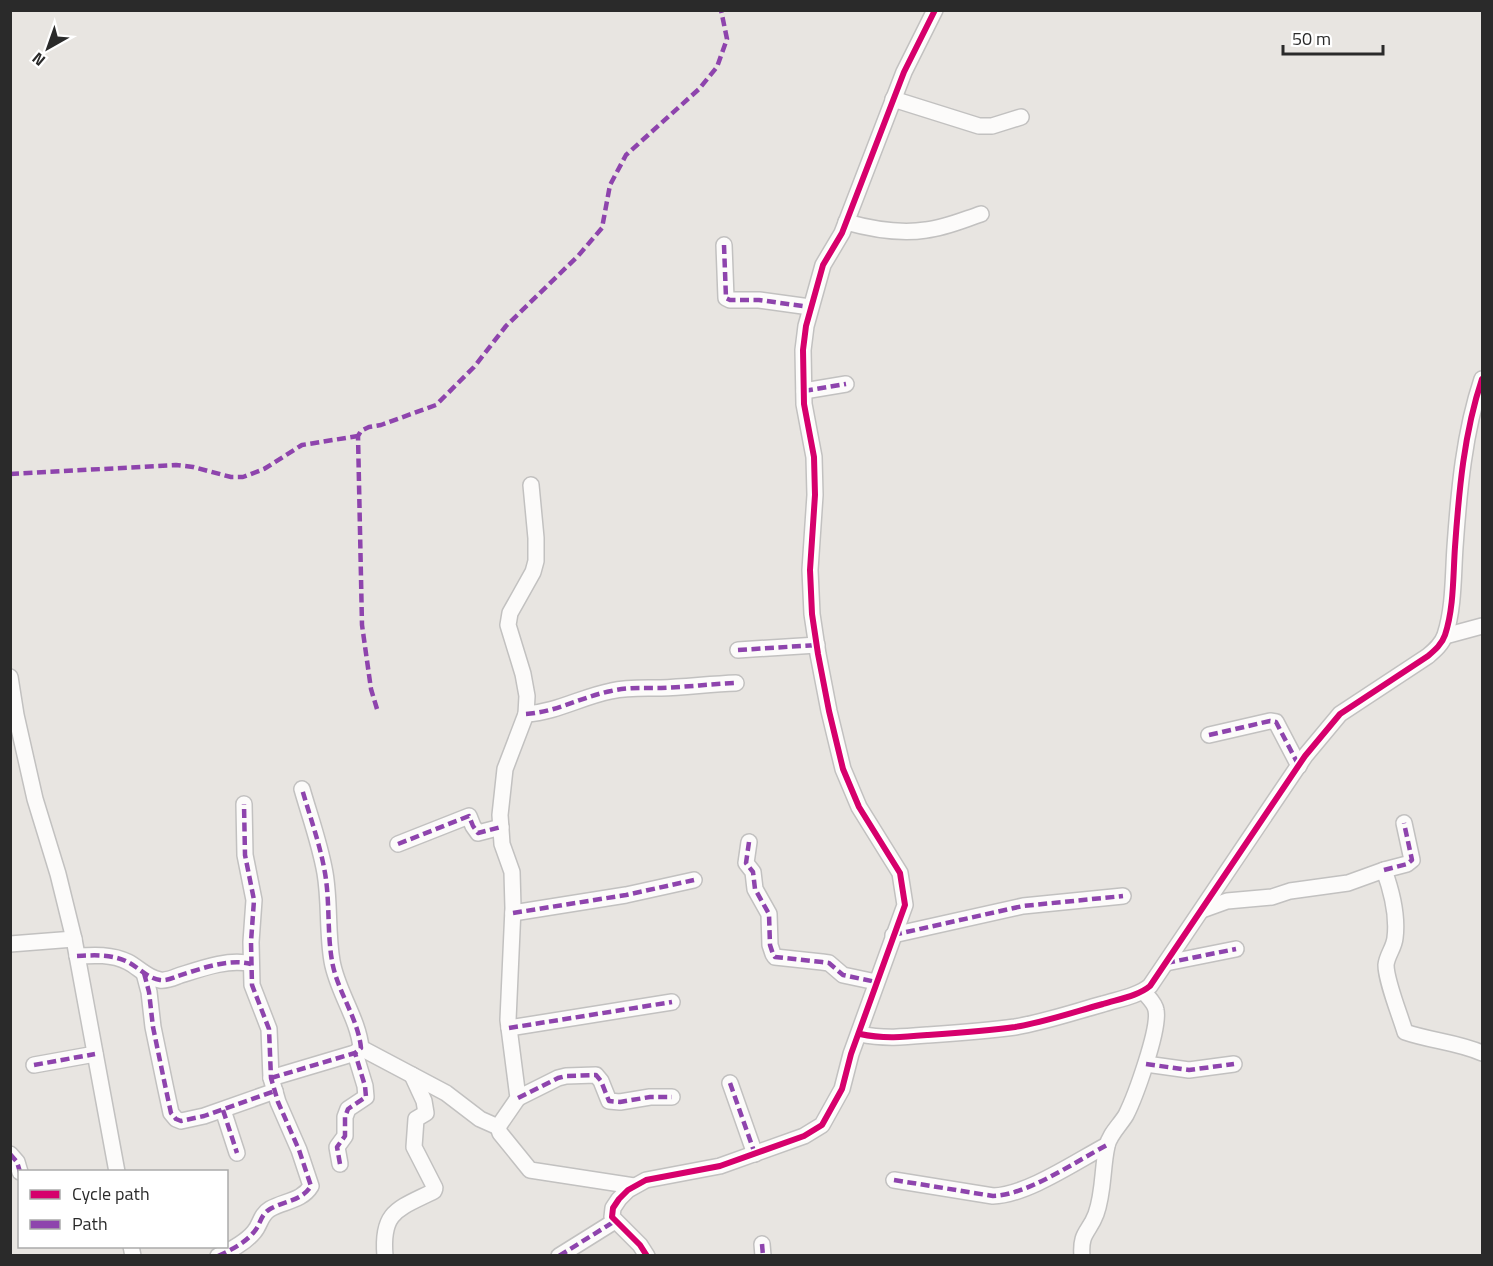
<svg xmlns="http://www.w3.org/2000/svg" width="1493" height="1266" font-family="'Titillium Web',sans-serif">
<rect width="100%" height="100%" fill="#e8e5e1"/>
<g fill="none" stroke-linecap="round" stroke-linejoin="round">
<defs>
<g id="street">
<path d="M 893,99 L 979,126 L 992,126 L 1021,117"/>
<path d="M 846,222 C 871,229 900,234 926,230 C 945,228 963,220 981,214"/>
<path d="M 724,245 L 726,298 L 730,300 L 759,300 L 810,307"/>
<path d="M 804,391 L 846,384"/>
<path d="M 531,485 L 536,538 L 536,561 L 533,572 L 510,613 L 508,625 L 523,674 L 527,696 L 526,714 L 505,769 L 500,815 L 502,844 L 512,872 L 513,908 L 508,1020 L 518,1098 L 498,1127 L 500,1133 L 530,1170 L 634,1186"/>
<path d="M 1445,636 L 1482,626"/>
<path d="M 738,650 L 817,645"/>
<path d="M 10,677 L 16,715 L 35,799 L 58,874 L 74,939 L 117,1172"/>
<path d="M 526,714 C 557,712 581,697 611,691 C 628,687 644,688 661,688 C 686,687 711,684 736,683"/>
<path d="M 1209,735 L 1270,721 L 1276,722 L 1299,766"/>
<path d="M 749,842 L 746,863 L 753,872 L 755,889 L 769,914 L 770,945 L 773,954 L 775,957 L 822,962 L 829,963 L 843,975 L 876,982"/>
<path d="M 398,844 L 469,816 L 473,826 L 478,833 L 501,827"/>
<path d="M 1384,870 L 1407,864 L 1412,860 L 1404,823"/>
<path d="M 1202,910 L 1227,901 L 1272,897 L 1290,891 L 1348,883 L 1384,870 C 1392,892 1398,915 1395,938 C 1394,948 1387,955 1386,965 C 1386,981 1400,1015 1405,1032 C 1431,1041 1457,1042 1482,1053"/>
<path d="M 513,913 L 626,895 L 694,880"/>
<path d="M 893,935 L 1023,906 L 1123,896"/>
<path d="M 10,944 L 74,939"/>
<path d="M 77,956 C 94,955 112,954 128,962 C 138,967 147,978 160,980 C 166,981 173,978 178,976 C 200,969 229,958 251,964"/>
<path d="M 1166,963 L 1236,949"/>
<path d="M 144,973 L 149,992 L 153,1027 L 165,1085 L 171,1113 L 176,1119 L 181,1121 L 204,1116 L 275,1091"/>
<path d="M 509,1028 L 672,1002"/>
<path d="M 860,1034 C 883,1039 905,1037 928,1035 C 957,1033 986,1031 1015,1027 C 1045,1022 1074,1012 1103,1004 C 1119,999 1138,996 1150,986 L 1305,756 L 1340,714 L 1428,656 C 1435,650 1442,644 1445,635 C 1454,608 1453,575 1455,547 C 1459,490 1464,433 1482,379"/>
<path d="M 361,1048 L 446,1093 L 480,1119 L 498,1127"/>
<path d="M 1146,1064 L 1189,1070 L 1234,1064"/>
<path d="M 34,1065 L 95,1054"/>
<path d="M 271,1078 L 355,1053 L 361,1048 C 358,1018 337,991 332,961 C 327,932 330,902 325,873 C 320,844 310,817 302,789"/>
<path d="M 730,1083 L 755,1154"/>
<path d="M 518,1098 L 558,1078 L 566,1076 L 596,1075 L 601,1081 L 609,1101 L 620,1102 L 650,1097 L 672,1097"/>
<path d="M 223,1110 L 237,1153"/>
<path d="M 10,1154 L 17,1162 L 20,1172"/>
<path d="M 340,1164 L 337,1147 L 345,1136 L 345,1117 L 348,1109 L 366,1097 L 365,1086 L 355,1053"/>
<path d="M 894,1180 L 993,1196 C 1027,1195 1075,1162 1107,1145"/>
<path d="M 762,1244 L 763,1256"/>
<path d="M 131,1246 L 133,1256"/>
<path d="M 218,1256 C 231,1250 245,1243 254,1232 C 261,1224 260,1215 270,1209 C 284,1201 302,1201 311,1186 L 299,1150 L 278,1102 L 271,1078 L 269,1029 L 252,985 L 251,942 L 254,900 L 245,855 L 244,804"/>
<path d="M 385,1256 C 381,1211 398,1209 434,1191 L 435,1188 L 414,1147 L 416,1119 L 426,1113 L 424,1101 L 412,1075"/>
<path d="M 559,1256 L 615,1221"/>
<path d="M 647,1256 L 640,1245 L 612,1217 L 613,1208 L 619,1199 L 628,1190 L 646,1180 L 720,1166 L 804,1136 L 822,1125 L 842,1089 L 851,1054 L 905,905 L 900,873 L 859,807 L 843,769 L 829,711 L 818,654 L 812,614 L 810,570 L 815,495 L 814,457 L 804,404 L 803,350 L 806,326 L 823,265 L 842,233 L 904,72 L 935,10"/>
<path d="M 1082,1256 C 1080,1232 1089,1233 1096,1214 C 1104,1192 1102,1168 1107,1146 C 1109,1135 1120,1125 1126,1115 C 1135,1097 1160,1029 1156,1010 C 1155,1003 1148,997 1144,992"/>
</g>
</defs>
<use href="#street" stroke="#c2c1c0" stroke-width="18"/>
<use href="#street" stroke="#fcfbfa" stroke-width="15"/>
<g stroke="#8e44ad" stroke-width="4.5" stroke-dasharray="9 4.5" stroke-linecap="butt">
<path d="M 724,245 L 726,298 L 730,300 L 759,300 L 810,307"/>
<path d="M 804,391 L 846,384"/>
<path d="M 10,474 L 176,465 L 193,467 L 231,477 L 243,477 L 264,469 L 302,445 L 358,436"/>
<path d="M 738,650 L 817,645"/>
<path d="M 377,709 L 371,689 L 362,625 L 358,436 L 361,431 L 369,427 L 381,425 L 436,405 L 474,367 L 506,326 L 578,256 L 602,228 L 610,185 L 626,155 L 699,89 L 717,67 L 727,39 L 721,10"/>
<path d="M 526,714 C 557,712 581,697 611,691 C 628,687 644,688 661,688 C 686,687 711,684 736,683"/>
<path d="M 1209,735 L 1270,721 L 1276,722 L 1299,766"/>
<path d="M 749,842 L 746,863 L 753,872 L 755,889 L 769,914 L 770,945 L 773,954 L 775,957 L 822,962 L 829,963 L 843,975 L 876,982"/>
<path d="M 398,844 L 469,816 L 473,826 L 478,833 L 501,827"/>
<path d="M 1384,870 L 1407,864 L 1412,860 L 1404,823"/>
<path d="M 513,913 L 626,895 L 694,880"/>
<path d="M 893,935 L 1023,906 L 1123,896"/>
<path d="M 77,956 C 94,955 112,954 128,962 C 138,967 147,978 160,980 C 166,981 173,978 178,976 C 200,969 229,958 251,964"/>
<path d="M 1166,963 L 1236,949"/>
<path d="M 144,973 L 149,992 L 153,1027 L 165,1085 L 171,1113 L 176,1119 L 181,1121 L 204,1116 L 275,1091"/>
<path d="M 509,1028 L 672,1002"/>
<path d="M 1146,1064 L 1189,1070 L 1234,1064"/>
<path d="M 34,1065 L 95,1054"/>
<path d="M 271,1078 L 355,1053 L 361,1048 C 358,1018 337,991 332,961 C 327,932 330,902 325,873 C 320,844 310,817 302,789"/>
<path d="M 730,1083 L 755,1154"/>
<path d="M 518,1098 L 558,1078 L 566,1076 L 596,1075 L 601,1081 L 609,1101 L 620,1102 L 650,1097 L 672,1097"/>
<path d="M 223,1110 L 237,1153"/>
<path d="M 10,1154 L 17,1162 L 20,1172"/>
<path d="M 340,1164 L 337,1147 L 345,1136 L 345,1117 L 348,1109 L 366,1097 L 365,1086 L 355,1053"/>
<path d="M 894,1180 L 993,1196 C 1027,1195 1075,1162 1107,1145"/>
<path d="M 762,1244 L 763,1256"/>
<path d="M 218,1256 C 231,1250 245,1243 254,1232 C 261,1224 260,1215 270,1209 C 284,1201 302,1201 311,1186 L 299,1150 L 278,1102 L 271,1078 L 269,1029 L 252,985 L 251,942 L 254,900 L 245,855 L 244,804"/>
<path d="M 559,1256 L 615,1221"/>
</g>
<defs>
<g id="cycleway">
<path d="M 860,1034 C 883,1039 905,1037 928,1035 C 957,1033 986,1031 1015,1027 C 1045,1022 1074,1012 1103,1004 C 1119,999 1138,996 1150,986 L 1305,756 L 1340,714 L 1428,656 C 1435,650 1442,644 1445,635 C 1454,608 1453,575 1455,547 C 1459,490 1464,433 1482,379"/>
<path d="M 647,1256 L 640,1245 L 612,1217 L 613,1208 L 619,1199 L 628,1190 L 646,1180 L 720,1166 L 804,1136 L 822,1125 L 842,1089 L 851,1054 L 905,905 L 900,873 L 859,807 L 843,769 L 829,711 L 818,654 L 812,614 L 810,570 L 815,495 L 814,457 L 804,404 L 803,350 L 806,326 L 823,265 L 842,233 L 904,72 L 935,10"/>
</g>
</defs>
<use href="#cycleway" stroke="#fff" stroke-width="10"/>
<use href="#cycleway" stroke="#d6006c" stroke-width="6"/>
</g>
<rect width="1493" height="1266" fill="none" stroke="#2a2a2a" stroke-width="24"/>
<rect x="18" y="1170" width="210" height="78" fill="#ffffff" stroke="#aaaaaa" stroke-width="1.5"/>
<rect x="30" y="1190" width="30" height="9" fill="#d6006c" stroke="#aaaaaa" stroke-width="1.5"/>
<text x="72" y="1200" font-size="18" fill="#2a2a2a">Cycle path</text>
<rect x="30" y="1220" width="30" height="9" fill="#8e44ad" stroke="#aaaaaa" stroke-width="1.5"/>
<text x="72" y="1230" font-size="18" fill="#2a2a2a">Path</text>
<g transform="translate(48 48) rotate(220)" stroke="#ffffff" stroke-width="4.5" paint-order="stroke">
<path d="M0-4.5L10 22L0 15L-10 22Z" fill="#2a2a2a"/>
<text y="-9" font-size="16" font-weight="bold" text-anchor="middle" fill="#2a2a2a">N</text>
</g>
<path d="M1283 45v9h100v-9" fill="none" stroke="#2a2a2a" stroke-width="3"/>
<text x="1292" y="45" font-size="18" fill="#2a2a2a" stroke="#ffffff" stroke-width="4.5" paint-order="stroke">50 m</text>
</svg>
